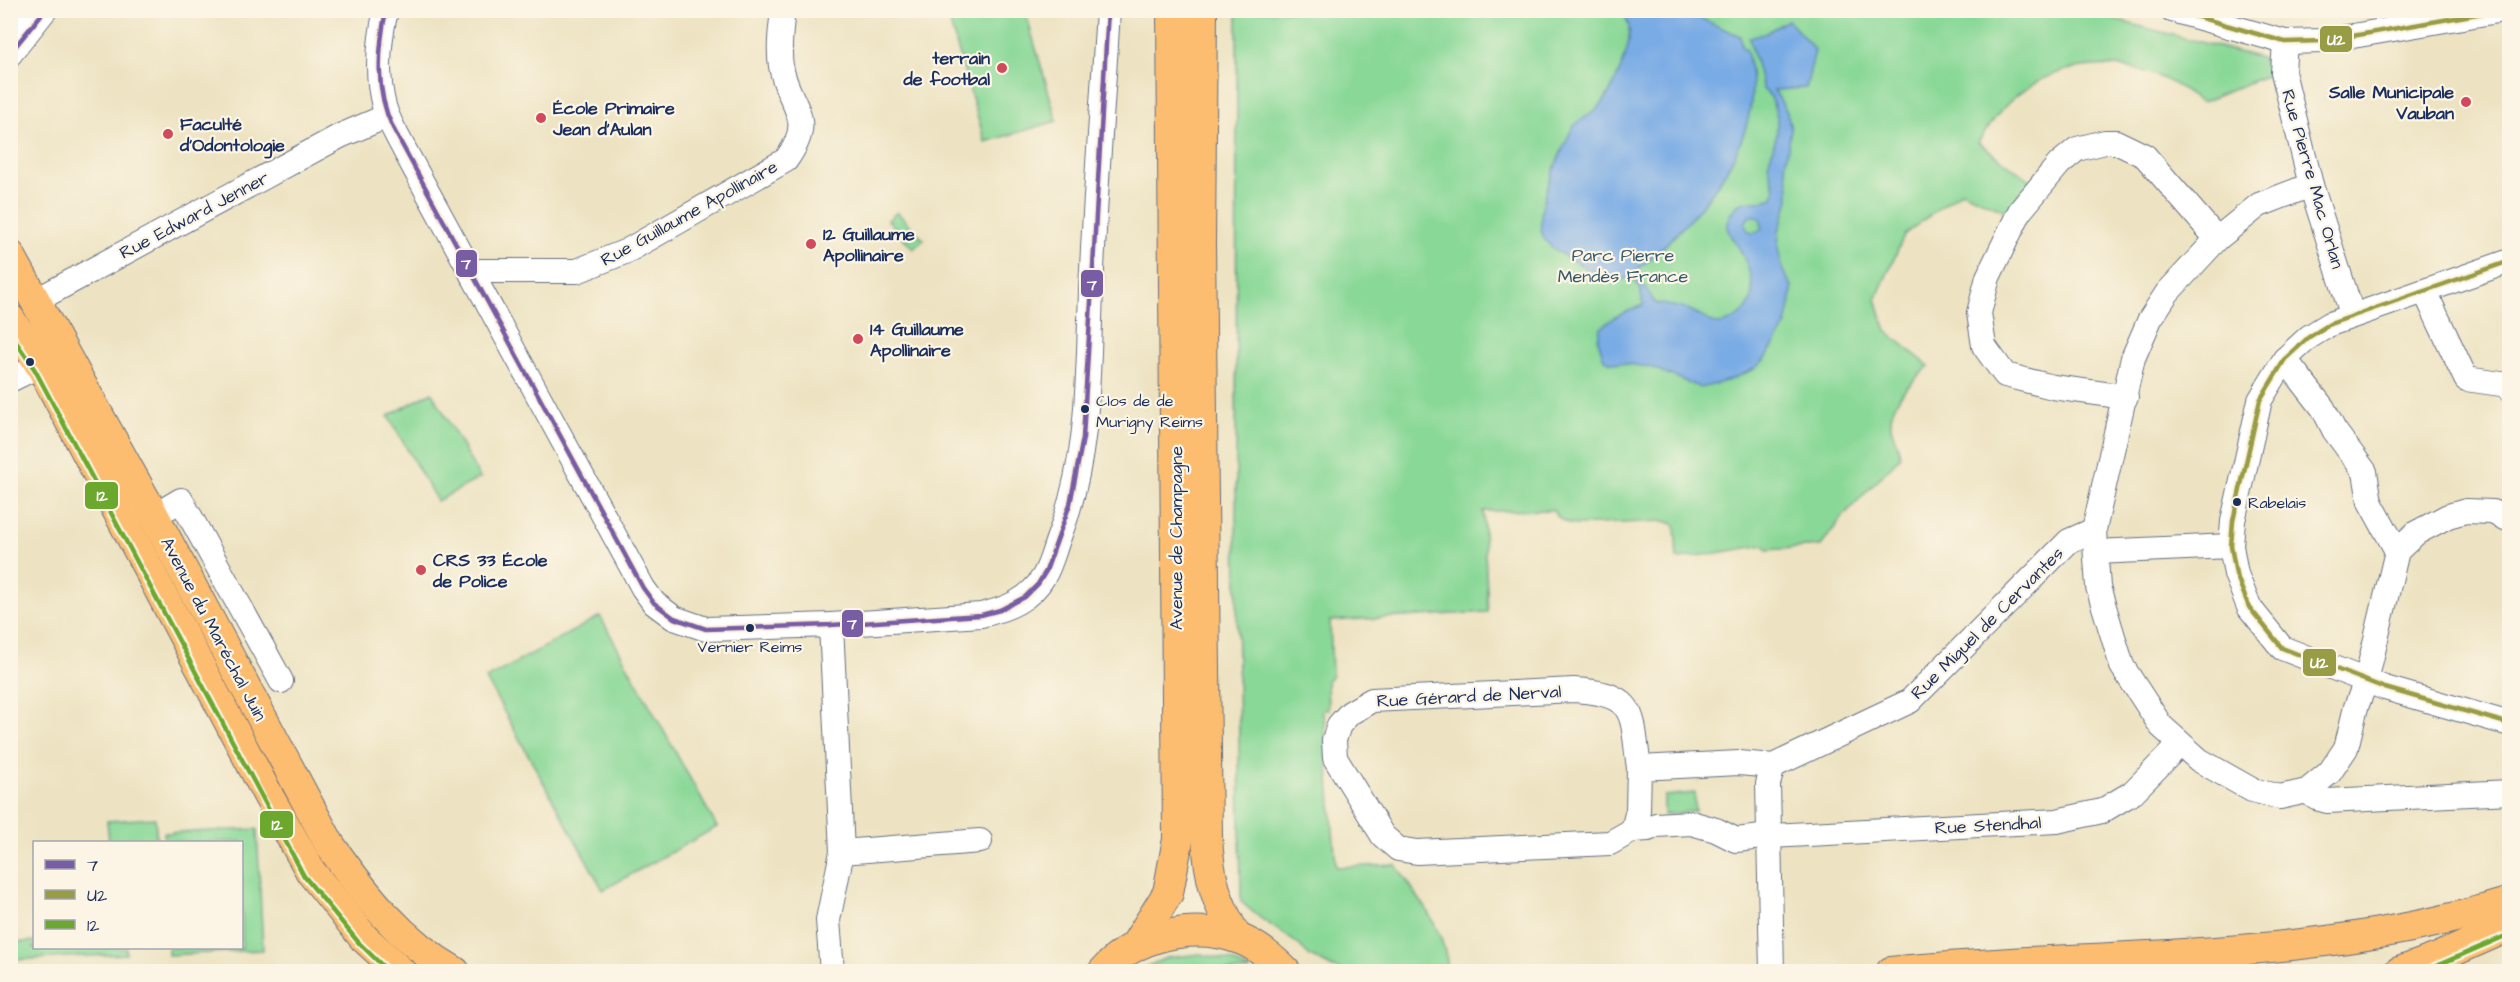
<svg xmlns="http://www.w3.org/2000/svg" width="2520" height="982" font-family="'Architects Daughter',sans-serif">
<rect width="100%" height="100%" fill="#fcf5e5"/>
<filter id="ink" filterUnits="userSpaceOnUse"><feTurbulence type="fractalNoise" baseFrequency=".0167" numOctaves="2"/><feDisplacementMap in="SourceGraphic" scale="12" xChannelSelector="R" yChannelSelector="G"/><feConvolveMatrix kernelMatrix="1 2 1 2 8 2 1 2 1" color-interpolation-filters="sRGB"/></filter>
<filter id="wash" filterUnits="userSpaceOnUse"><feTurbulence type="fractalNoise" baseFrequency=".008" numOctaves="4" result="noise"/><feDisplacementMap in="SourceGraphic" scale="24" xChannelSelector="R" yChannelSelector="G"/><feGaussianBlur stdDeviation="1.35" result="paint"/><feColorMatrix in="noise" values="0 0 0 0 0 0 0 0 0 0 0 0 0 0 0 0 0 1.4 0 .05"/><feComposite in="paint" operator="in"/></filter>
<g filter="url(#wash)">
<rect width="100%" height="100%" fill="#ede3c2"/>
<g fill="#89d897" stroke="#52847a" stroke-width="1.5">
<path d="M 966,10 L 1025,11 L 1057,121 L 985,142 L 948,16 Z"/>
<path d="M 1237,11 L 2081,11 L 2261,58 L 2270,67 L 2272,73 L 2201,103 C 2148,57 2072,52 2016,96 C 2001,108 1989,126 1978,142 L 2032,182 L 2020,192 L 2007,212 L 1962,191 L 1905,234 L 1876,299 L 1886,331 L 1929,366 C 1913,382 1889,400 1891,425 C 1892,436 1900,446 1900,457 L 1842,517 L 1821,546 L 1767,550 L 1764,545 L 1680,559 L 1677,559 L 1675,525 L 1665,521 L 1576,525 C 1564,523 1559,520 1553,510 L 1483,511 L 1488,612 L 1330,621 L 1332,676 L 1327,681 L 1328,710 L 1322,710 L 1324,717 L 1336,867 L 1396,865 C 1418,898 1446,930 1448,971 L 1344,971 L 1333,968 L 1310,956 L 1298,944 L 1259,917 L 1241,902 L 1236,518 Z"/>
<path d="M 897,212 L 924,240 L 913,249 L 888,220 Z"/>
<path d="M 432,392 L 480,478 L 437,501 L 388,416 Z"/>
<path d="M 600,616 L 717,827 L 603,890 L 486,679 Z"/>
<path d="M 1695,793 L 1695,811 L 1664,815 L 1664,796 Z"/>
<path d="M 155,818 L 157,842 L 109,842 L 107,821 Z"/>
<path d="M 257,829 L 263,950 L 168,955 L 168,948 L 242,948 L 242,842 L 165,842 L 164,833 Z"/>
<path d="M 34,941 L 34,948 L 126,948 L 126,954 L 11,960 L 11,943 Z"/>
<path d="M 1200,954 L 1232,961 L 1251,971 L 1138,971 L 1166,958 Z"/>
</g>
<path fill="#79abe5" stroke="#4a6da2" stroke-width="1.5" fill-rule="evenodd" d="M 1622,11 L 1684,11 L 1740,36 L 1742,49 L 1746,49 C 1774,137 1697,220 1635,272 L 1655,303 L 1688,309 L 1715,324 C 1725,325 1733,320 1741,314 C 1761,300 1750,268 1740,250 C 1737,243 1730,238 1728,230 C 1726,226 1727,221 1729,217 C 1741,192 1757,206 1773,198 L 1775,188 L 1768,165 L 1777,134 L 1777,116 L 1771,97 L 1763,89 L 1749,38 L 1766,33 L 1788,20 L 1815,50 L 1806,88 L 1774,90 L 1787,112 L 1791,129 L 1785,166 L 1789,187 L 1789,200 L 1779,231 L 1778,249 L 1783,271 L 1792,287 L 1791,301 L 1786,324 L 1776,342 L 1764,360 L 1754,369 L 1730,380 L 1701,388 L 1651,367 L 1610,362 L 1604,359 L 1598,340 L 1600,329 L 1615,317 L 1643,305 L 1640,287 L 1631,276 C 1616,286 1603,276 1589,269 C 1576,262 1556,253 1546,241 C 1528,219 1561,152 1572,129 C 1578,119 1589,117 1597,109 C 1612,95 1632,49 1629,28 C 1629,22 1624,16 1622,11 ZM 1750,216 L 1757,216 L 1761,220 L 1762,228 L 1757,232 L 1751,233 L 1747,230 L 1745,222 Z"/>
</g>
<g filter="url(#ink)">
<g fill="none" stroke-linecap="round" stroke-linejoin="round">
<defs>
<g id="minor">
<path d="M 386,10 C 379,40 376,76 384,106 C 388,121 397,135 404,149 L 643,588 L 654,603 L 674,618 L 706,629 L 831,625 L 981,615 C 1007,609 1030,600 1044,576 C 1051,564 1054,550 1059,537 C 1093,448 1087,362 1092,269 C 1096,183 1103,97 1108,10"/>
<path d="M 2172,10 L 2285,42 L 2324,41 L 2503,10"/>
<path d="M 10,23 L 20,10"/>
<path d="M 2285,42 L 2283,72 L 2311,185 L 2352,314"/>
<path d="M 10,54 L 45,10"/>
<path d="M 2311,185 L 2259,205 L 2217,239 L 2167,293 L 2150,319 L 2133,358 L 2094,530 L 2098,587 L 2122,666 L 2161,726 L 2199,760 L 2252,790 L 2280,797 L 2307,791 L 2330,772 L 2346,748 L 2356,707 L 2366,681 L 2397,551 L 2416,533 L 2448,516 L 2466,511 L 2492,512 L 2510,520"/>
<path d="M 2510,261 L 2330,324 L 2309,337 L 2285,359 L 2260,400 L 2233,521 L 2231,546 L 2236,574 L 2249,607 L 2282,648 L 2385,688 L 2510,724"/>
<path d="M 472,275 L 481,271 L 577,271 L 627,251 L 786,160 C 818,116 788,108 781,66 C 778,47 781,29 783,10"/>
<path d="M 2425,292 L 2466,379 L 2508,385 L 2510,389"/>
<path d="M 35,301 L 340,136 L 387,116"/>
<path d="M 2285,359 L 2323,408 L 2334,430 L 2365,472 L 2370,502 L 2397,551"/>
<path d="M 10,380 L 57,357"/>
<path d="M 2126,397 L 2053,387 L 2005,375 L 1984,346 L 1979,313 L 1988,277 L 2020,211 L 2059,164 L 2077,149 L 2105,142 L 2116,142 L 2145,156 L 2217,239"/>
<path d="M 138,510 L 154,516 L 181,500 L 281,681"/>
<path d="M 2096,552 L 2231,546"/>
<path d="M 831,625 L 842,852 L 828,920 L 832,972"/>
<path d="M 1639,768 C 1631,714 1639,694 1574,690 L 1372,700 L 1350,713 L 1339,725 L 1334,740 L 1335,758 L 1383,836 L 1398,849 L 1417,852 L 1610,843 L 1633,830 L 1638,810 L 1639,768 L 1739,763 L 1773,766"/>
<path d="M 2307,791 L 2316,798 L 2327,801 L 2510,792"/>
<path d="M 1633,830 L 1648,829 L 1656,825 L 1691,823 L 1716,830 L 1736,840 L 1770,836 L 2057,821 L 2102,811 L 2132,793 L 2180,744"/>
<path d="M 842,852 L 980,841"/>
<path d="M 1772,972 L 1768,784 L 1773,766 L 1910,701 L 2069,541 L 2094,530"/>
</g>
<g id="major">
<path d="M 1202,10 L 1200,243 L 1207,837 C 1209,878 1216,902 1237,938"/>
<path d="M 10,255 L 147,503 L 330,845 C 365,895 401,941 455,972"/>
<path d="M 10,319 L 41,366 L 269,797 L 311,872 L 364,938 L 401,972"/>
<path d="M 1135,946 L 1168,893 L 1178,839 L 1172,10"/>
<path d="M 1103,972 C 1134,935 1193,923 1237,938 C 1256,944 1272,958 1286,972"/>
<path d="M 1891,972 C 2096,951 2310,965 2510,902"/>
<path d="M 2399,972 L 2440,957 L 2510,926"/>
</g>
</defs>
<use href="#minor" stroke="#646e81" stroke-width="26"/>
<use href="#major" stroke="#646e81" stroke-width="32"/>
<use href="#minor" stroke="#fff" stroke-width="24"/>
<use href="#major" stroke="#fcbd6f" stroke-width="30"/>
<defs>
<g id="bus-1">
<path d="M 386,10 C 378,50 375,91 393,128 L 643,588 L 654,603 L 674,618 L 706,629 L 831,625 L 981,615 L 1000,610 L 1025,597 L 1038,584 L 1046,571 L 1070,504 L 1083,438 L 1108,10"/>
<path d="M 10,53 L 45,10"/>
</g>
<g id="bus-2">
<path d="M 2174,10 L 2285,42 L 2324,41 L 2500,10"/>
<path d="M 2510,261 L 2330,324 L 2309,337 L 2285,359 L 2260,400 L 2233,521 L 2231,546 L 2236,574 L 2249,607 L 2282,648 L 2385,688 L 2510,724"/>
</g>
<g id="bus-3">
<path d="M 10,333 L 35,370 L 304,876 L 359,943 L 389,972"/>
<path d="M 2422,972 L 2510,934"/>
</g>
</defs>
<use href="#bus-1" stroke="#fcf5e5" stroke-width="9"/>
<use href="#bus-2" stroke="#fcf5e5" stroke-width="9"/>
<use href="#bus-3" stroke="#fcf5e5" stroke-width="9"/>
<use href="#bus-1" stroke="#785da5" stroke-width="4.5"/>
<use href="#bus-2" stroke="#979c45" stroke-width="4.5"/>
<use href="#bus-3" stroke="#6da82e" stroke-width="4.5"/>
</g>
</g>
<g fill="#d1495b" stroke="#fcf5e5" stroke-width="2">
<circle cx="1002" cy="68" r="6"/>
<circle cx="2466" cy="102" r="6"/>
<circle cx="541" cy="118" r="6"/>
<circle cx="168" cy="134" r="6"/>
<circle cx="811" cy="244" r="6"/>
<circle cx="858" cy="339" r="6"/>
<circle cx="421" cy="570" r="6"/>
</g>
<g fill="#1b2f5e" stroke="#fcf5e5" stroke-width="2">
<circle cx="30" cy="362" r="5"/>
<circle cx="1085" cy="409" r="5"/>
<circle cx="2237" cy="502" r="5"/>
<circle cx="750" cy="628" r="5"/>
</g>
<g text-anchor="middle" stroke-width="4.5" stroke-linejoin="round" paint-order="stroke">
<g font-size="16" fill="#1b2f5e" stroke="#fcf5e5" text-anchor="start">
<text x="1096" y="406">Clos de de<tspan x="1096" dy="21">Murigny Reims</tspan></text>
<text x="2248" y="508">Rabelais</text>
<text x="750" y="652" text-anchor="middle">Vernier Reims</text>
</g>
<g font-size="18" font-weight="bold" fill="#1b2f5e" stroke="#fcf5e5" text-anchor="start">
<text x="990" y="64" text-anchor="end">terrain<tspan x="990" dy="21">de footbal</tspan></text>
<text x="2454" y="98" text-anchor="end">Salle Municipale<tspan x="2454" dy="21">Vauban</tspan></text>
<text x="553" y="114">École Primaire<tspan x="553" dy="21">Jean d'Aulan</tspan></text>
<text x="180" y="130">Faculté<tspan x="180" dy="21">d'Odontologie</tspan></text>
<text x="823" y="240">12 Guillaume<tspan x="823" dy="21">Apollinaire</tspan></text>
<text x="870" y="335">14 Guillaume<tspan x="870" dy="21">Apollinaire</tspan></text>
<text x="433" y="566">CRS 33 École<tspan x="433" dy="21">de Police</tspan></text>
</g>
<g font-size="18" fill="#1b2f5e" stroke="#fcf5e5">
<text transform="translate(2313 179) rotate(74)" y="6">Rue Pierre Mac Orlan</text>
<text transform="translate(689 213) rotate(-29)" y="6">Rue Guillaume Apollinaire</text>
<text transform="translate(194 215) rotate(-28)" y="6">Rue Edward Jenner</text>
<text transform="translate(1176 538) rotate(-90)" y="6">Avenue de Champagne</text>
<text transform="translate(1987 623) rotate(-45)" y="6">Rue Miguel de Cervantes</text>
<text transform="translate(214 629) rotate(62)" y="6">Avenue du Maréchal Juin</text>
<text transform="translate(1469 696) rotate(-3)" y="6">Rue Gérard de Nerval</text>
<text transform="translate(1988 825) rotate(-3)" y="6">Rue Stendhal</text>
</g>
<g font-size="18" fill="#36596c" stroke="#fcf5e5">
<text x="1623" y="261">Parc Pierre<tspan x="1623" dy="21">Mendès France</tspan></text>
</g>
</g>
<g stroke="#fcf5e5" stroke-width="2">
<rect x="2319" y="25" width="34" height="28" rx="6" fill="#979c45"/>
<rect x="455" y="249" width="23" height="29" rx="6" fill="#785da5"/>
<rect x="1080" y="269" width="24" height="29" rx="6" fill="#785da5"/>
<rect x="84" y="481" width="35" height="29" rx="6" fill="#6da82e"/>
<rect x="841" y="609" width="23" height="29" rx="6" fill="#785da5"/>
<rect x="2302" y="648" width="35" height="29" rx="6" fill="#979c45"/>
<rect x="259" y="810" width="35" height="29" rx="6" fill="#6da82e"/>
</g>
<g font-size="16" text-anchor="middle" font-weight="bold" fill="#fff">
<text x="2336" y="45">U2</text>
<text x="466" y="269">7</text>
<text x="1092" y="290">7</text>
<text x="102" y="501">12</text>
<text x="852" y="629">7</text>
<text x="2319" y="668">U2</text>
<text x="277" y="830">12</text>
</g>
<rect width="2520" height="982" fill="none" stroke="#fcf5e5" stroke-width="36"/>
<rect x="33" y="841" width="210" height="108" fill="#fcf5e5" stroke="#a2a6af" stroke-width="1.5"/>
<rect x="45" y="860" width="30" height="9" fill="#785da5" stroke="#a2a6af" stroke-width="1.5"/>
<text x="87" y="871" font-size="18" fill="#1b2f5e">7</text>
<rect x="45" y="890" width="30" height="9" fill="#979c45" stroke="#a2a6af" stroke-width="1.5"/>
<text x="87" y="901" font-size="18" fill="#1b2f5e">U2</text>
<rect x="45" y="920" width="30" height="9" fill="#6da82e" stroke="#a2a6af" stroke-width="1.5"/>
<text x="87" y="931" font-size="18" fill="#1b2f5e">12</text>
</svg>
